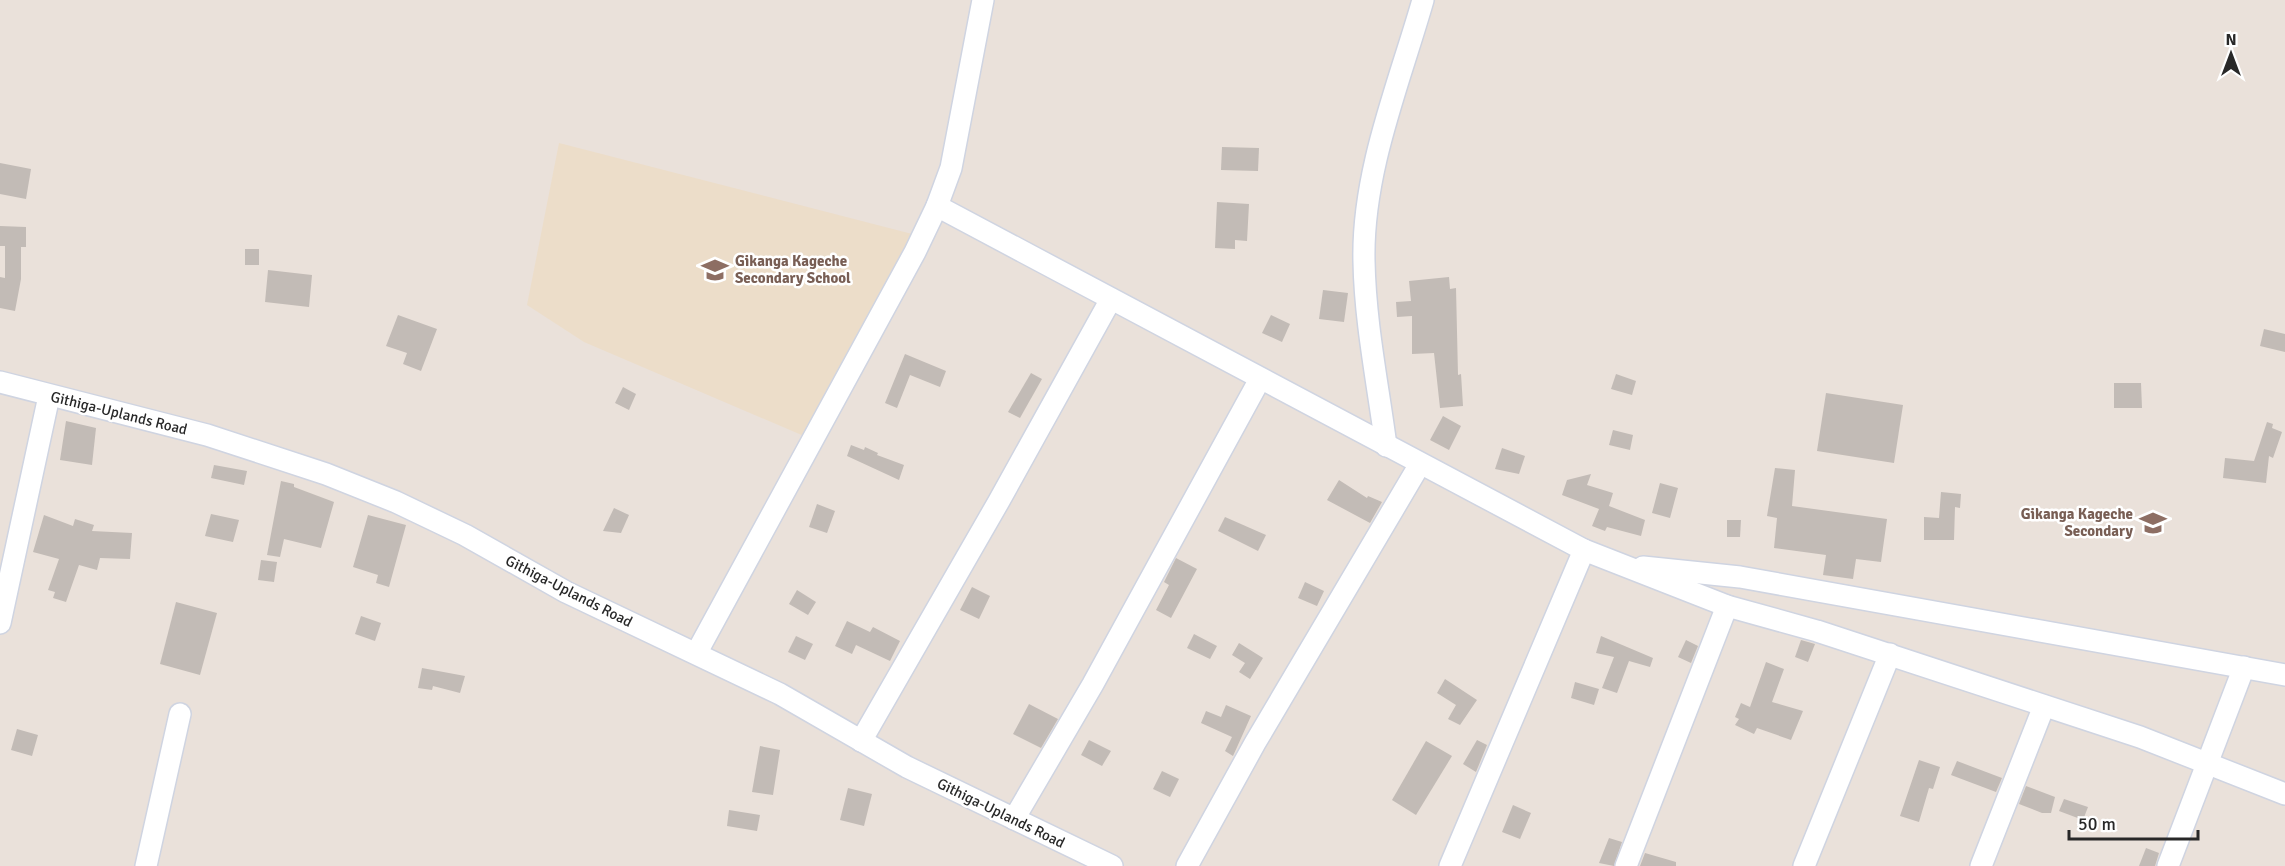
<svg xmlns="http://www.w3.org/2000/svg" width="2285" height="866" font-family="Signika,sans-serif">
<rect width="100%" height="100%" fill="#eae1da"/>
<path fill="#ecddc9" d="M 559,143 L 916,235 L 804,436 L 584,342 L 527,305 Z"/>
<g fill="#c2bbb6">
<path d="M 1222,147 L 1259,148 L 1258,171 L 1221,170 Z"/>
<path d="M 0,163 L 31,169 L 26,199 L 0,194 Z"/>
<path d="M 1217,202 L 1249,204 L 1247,241 L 1235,240 L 1235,249 L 1215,248 Z"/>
<path d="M 0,226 L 26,227 L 26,247 L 21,247 L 21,279 L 15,311 L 0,308 L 0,277 L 5,278 L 5,246 L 0,246 Z"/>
<rect x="245" y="249" width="14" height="16"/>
<path d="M 268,270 L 312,275 L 309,307 L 265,302 Z"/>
<path d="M 1449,277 L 1450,289 L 1456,288 L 1458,375 L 1461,374 L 1463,406 L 1440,408 L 1434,353 L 1412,354 L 1412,316 L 1397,317 L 1396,302 L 1411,301 L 1409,281 Z"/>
<path d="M 1323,290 L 1348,293 L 1344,322 L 1319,319 Z"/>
<path d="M 398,315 L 437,329 L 421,371 L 403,364 L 407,353 L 386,346 Z"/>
<path d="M 1271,315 L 1290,324 L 1282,342 L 1262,333 Z"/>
<path d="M 2264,329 L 2285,334 L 2285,352 L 2260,346 Z"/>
<path d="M 905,354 L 946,371 L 940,387 L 910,375 L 897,408 L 885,403 Z"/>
<path d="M 1031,373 L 1042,379 L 1020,418 L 1008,412 Z"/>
<path d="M 1616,374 L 1636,381 L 1632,395 L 1611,389 Z"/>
<path d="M 2114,383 L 2141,383 L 2142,408 L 2114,408 Z"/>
<path d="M 623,387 L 636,394 L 629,410 L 615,403 Z"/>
<path d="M 1826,393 L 1903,405 L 1894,463 L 1817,451 Z"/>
<path d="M 1443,416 L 1461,426 L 1449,450 L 1430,440 Z"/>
<path d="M 66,421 L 96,428 L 92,465 L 60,460 Z"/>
<path d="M 2267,422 L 2273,424 L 2272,428 L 2282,432 L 2273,458 L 2269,456 L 2266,483 L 2223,478 L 2225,458 L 2254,461 Z"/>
<path d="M 1613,430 L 1633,435 L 1630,450 L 1609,445 Z"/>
<path d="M 851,445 L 864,450 L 865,447 L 878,453 L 877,455 L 904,465 L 899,480 L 847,456 Z"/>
<path d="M 1502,448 L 1525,456 L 1519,474 L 1495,469 Z"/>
<path d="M 214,465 L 247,471 L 244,485 L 211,478 Z"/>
<path d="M 1775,468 L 1795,470 L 1792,506 L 1887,519 L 1881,562 L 1856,559 L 1853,579 L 1823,575 L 1826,555 L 1774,548 L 1777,518 L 1767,516 Z"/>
<path d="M 1591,474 L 1587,485 L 1613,493 L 1609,506 L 1645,520 L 1641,536 L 1607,527 L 1605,531 L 1592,526 L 1599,509 L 1562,495 L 1567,480 Z"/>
<path d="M 1339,480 L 1367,498 L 1368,496 L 1382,502 L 1370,523 L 1327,500 Z"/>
<path d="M 281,481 L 294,484 L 294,487 L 334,502 L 321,548 L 284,539 L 280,557 L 267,555 Z"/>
<path d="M 1660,483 L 1678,488 L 1670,518 L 1652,513 Z"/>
<path d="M 1941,492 L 1961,494 L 1960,508 L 1955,507 L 1954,540 L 1924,540 L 1924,517 L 1939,518 Z"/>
<path d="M 817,504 L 835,511 L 827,533 L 809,527 Z"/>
<path d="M 614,508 L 629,515 L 621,533 L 603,531 Z"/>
<path d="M 211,514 L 239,520 L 233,542 L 205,536 Z"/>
<path d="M 44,515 L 73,526 L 75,519 L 94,525 L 92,531 L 132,533 L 130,559 L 100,558 L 97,570 L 79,565 L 66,602 L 53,598 L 55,592 L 48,590 L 59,559 L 33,552 Z"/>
<path d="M 368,515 L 406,525 L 389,587 L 376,583 L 378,575 L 353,567 Z"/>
<path d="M 1225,517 L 1266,535 L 1258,551 L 1218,531 Z"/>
<path d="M 1727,520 L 1741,520 L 1740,537 L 1727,537 Z"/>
<path d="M 1176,558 L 1197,569 L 1171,618 L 1156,610 L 1169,585 L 1164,582 Z"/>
<path d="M 261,560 L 277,562 L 274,582 L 258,580 Z"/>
<path d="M 1305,582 L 1324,591 L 1317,606 L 1298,598 Z"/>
<path d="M 972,587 L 990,596 L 979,619 L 960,610 Z"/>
<path d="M 797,590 L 816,602 L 808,615 L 789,604 Z"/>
<path d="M 176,602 L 217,613 L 200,675 L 160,664 Z"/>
<path d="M 361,616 L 381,623 L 375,641 L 355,634 Z"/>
<path d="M 847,621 L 870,632 L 873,627 L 900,641 L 890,661 L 856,645 L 852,654 L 835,646 Z"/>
<path d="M 1194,634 L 1217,646 L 1210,659 L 1187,648 Z"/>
<path d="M 796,636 L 813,644 L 805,660 L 788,652 Z"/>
<path d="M 1601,636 L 1653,658 L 1650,667 L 1629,661 L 1617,693 L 1602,688 L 1614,657 L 1596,653 Z"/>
<path d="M 1686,640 L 1698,646 L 1691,663 L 1678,657 Z"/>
<path d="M 1801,640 L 1815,644 L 1808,662 L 1795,657 Z"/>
<path d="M 1239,643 L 1263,658 L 1250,679 L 1239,672 L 1245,663 L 1232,655 Z"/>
<path d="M 1766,662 L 1784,669 L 1772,702 L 1803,711 L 1791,740 L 1757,728 L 1754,734 L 1735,725 L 1739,719 L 1735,717 L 1741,703 L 1750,707 Z"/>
<path d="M 422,668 L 465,676 L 460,693 L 433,686 L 432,690 L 418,688 Z"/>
<path d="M 1445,679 L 1477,700 L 1460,725 L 1448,719 L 1456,705 L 1437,693 Z"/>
<path d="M 1575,682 L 1599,689 L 1594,705 L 1571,698 Z"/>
<path d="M 1029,704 L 1058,719 L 1041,748 L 1013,734 Z"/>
<path d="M 1226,705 L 1251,716 L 1233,756 L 1225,751 L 1232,737 L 1201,723 L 1206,711 L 1221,717 Z"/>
<path d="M 17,729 L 38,735 L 32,756 L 11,750 Z"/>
<path d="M 1089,740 L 1111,751 L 1102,766 L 1081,755 Z"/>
<path d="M 1477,740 L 1487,745 L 1476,772 L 1463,764 Z"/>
<path d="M 1426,741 L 1452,756 L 1416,815 L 1392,800 Z"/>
<path d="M 760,746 L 780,750 L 773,795 L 752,792 Z"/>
<path d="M 1919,760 L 1940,767 L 1933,789 L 1929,788 L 1919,822 L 1900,816 Z"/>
<path d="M 1957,761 L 2002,778 L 1996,792 L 1951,775 Z"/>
<path d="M 1162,771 L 1179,779 L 1170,797 L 1153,789 Z"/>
<path d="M 2026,786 L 2055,797 L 2051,813 L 2042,813 L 2019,804 Z"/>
<path d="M 848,788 L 872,794 L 864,826 L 840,820 Z"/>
<path d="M 2064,799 L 2088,807 L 2083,820 L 2059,811 Z"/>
<path d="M 1513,805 L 1531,813 L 1520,839 L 1502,832 Z"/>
<path d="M 729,810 L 760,815 L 757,831 L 727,826 Z"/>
<path d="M 1609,838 L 1622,842 L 1614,866 L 1599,863 Z"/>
<path d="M 2146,848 L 2159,853 L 2155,866 L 2139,866 Z"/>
<path d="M 1645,853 L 1676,862 L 1676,866 L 1640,866 Z"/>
</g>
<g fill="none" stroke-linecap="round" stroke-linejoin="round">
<defs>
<g id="street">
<path d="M 937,206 L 1584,550 L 1727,606 L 1817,631 L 2140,737 L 2285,794"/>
<path d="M 0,382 L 207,435 L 326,474 L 396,502 L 465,535 L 566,592 L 780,694 L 907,767 L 1112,866"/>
<path d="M 1386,446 C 1378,385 1365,322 1364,261 C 1362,172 1399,84 1423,0"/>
<path d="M 1643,567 L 1740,577 L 2285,675"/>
<path d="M 0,623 L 49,396"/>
<path d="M 697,652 L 915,252 L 937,206 L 951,168 L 983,0"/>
<path d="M 861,741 L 999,501 L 1111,299"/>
<path d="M 1014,819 L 1093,684 L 1260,379"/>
<path d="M 146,866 L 180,714"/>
<path d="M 1187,866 L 1255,743 L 1420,464"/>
<path d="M 1450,866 L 1584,550"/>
<path d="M 1626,866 L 1727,606"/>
<path d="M 1804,866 L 1890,654"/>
<path d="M 1981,866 L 2044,706"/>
<path d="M 2168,866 L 2244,667"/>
</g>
</defs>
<use href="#street" stroke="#cfd4e1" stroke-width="24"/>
<use href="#street" stroke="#fff" stroke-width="21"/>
</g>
<defs>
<symbol id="school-bare" viewBox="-9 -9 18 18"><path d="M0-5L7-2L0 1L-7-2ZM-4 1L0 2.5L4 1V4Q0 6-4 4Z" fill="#8d6e63" stroke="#fff" stroke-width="2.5" paint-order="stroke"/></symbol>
</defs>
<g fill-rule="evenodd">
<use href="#school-bare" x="696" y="251" width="38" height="38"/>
<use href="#school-bare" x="2134" y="504" width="38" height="38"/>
</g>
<g text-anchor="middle" stroke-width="5" stroke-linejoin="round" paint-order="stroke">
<g font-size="15" font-weight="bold" fill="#785e54" stroke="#fff" text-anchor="start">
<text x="735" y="266">Gikanga Kageche<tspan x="735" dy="17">Secondary School</tspan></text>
<text x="2133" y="519" text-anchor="end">Gikanga Kageche<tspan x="2133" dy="17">Secondary</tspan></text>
</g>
<g font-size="15" fill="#282828" stroke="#fff">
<text transform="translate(119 413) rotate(14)" y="5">Githiga-Uplands Road</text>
<text transform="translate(569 591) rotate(27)" y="5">Githiga-Uplands Road</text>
<text transform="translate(1001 813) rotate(26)" y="5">Githiga-Uplands Road</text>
</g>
</g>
<g transform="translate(2231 54)" stroke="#ffffff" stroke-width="4.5" paint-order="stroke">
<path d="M0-4.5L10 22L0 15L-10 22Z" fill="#282828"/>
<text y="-9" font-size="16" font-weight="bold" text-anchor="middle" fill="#282828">N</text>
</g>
<path d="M2069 830v9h129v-9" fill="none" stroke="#282828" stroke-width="3"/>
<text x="2078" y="830" font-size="18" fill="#282828" stroke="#ffffff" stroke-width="4.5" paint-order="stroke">50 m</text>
</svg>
